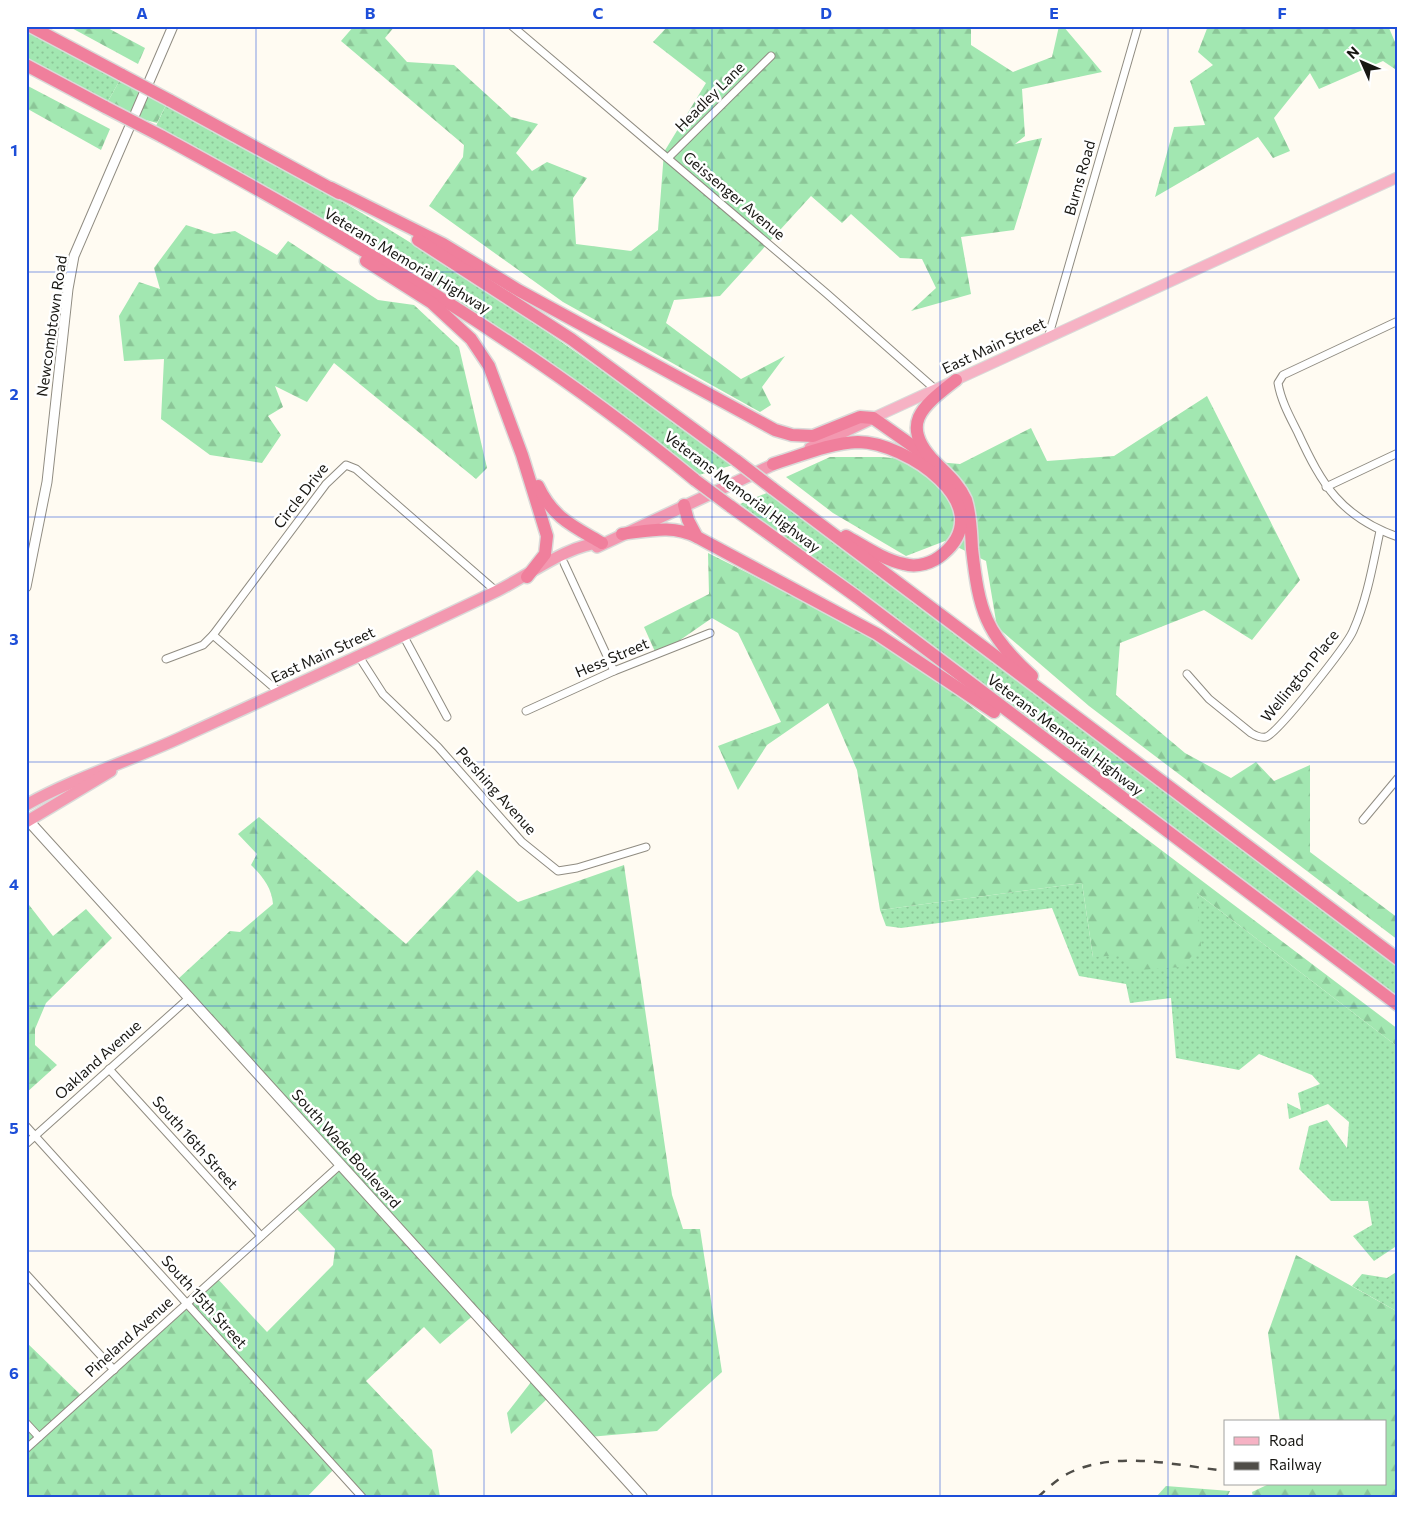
<svg xmlns="http://www.w3.org/2000/svg" width="1424" height="1523" font-family="Commissioner,sans-serif">
<defs>
<pattern id="grass-dots" width="8" height="8" patternUnits="userSpaceOnUse" patternTransform="scale(1.25)"><rect width="8" height="8" fill="#a2e7b1"/><path d="M2 2h.1M6 6h.1" fill="none" stroke="#8bc597" stroke-width="1.8" stroke-linecap="round"/></pattern>
<pattern id="forest-firs" width="22" height="20" patternUnits="userSpaceOnUse" patternTransform="scale(1.25)"><rect width="22" height="20" fill="#a2e7b1"/><path d="M5 1l3.5 6h-7zM16 11l3.5 6h-7z" fill="#8bc597"/></pattern>
</defs>
<rect width="100%" height="100%" fill="#fffbf2"/>
<g fill="url(#grass-dots)">
<path d="M 26,28 L 121,78 L 107,103 L 26,60 Z"/>
<path d="M 166,105 C 245,148 326,190 403,238 C 517,308 626,386 733,465 L 699,475 C 580,378 451,293 318,216 C 264,186 209,158 155,128 Z"/>
<path d="M 769,492 L 1398,965 L 1398,999 L 740,504 Z"/>
<path d="M 1082,883 L 1093,957 L 1197,893 L 1398,1047 L 1398,1245 L 1374,1261 L 1353,1236 L 1372,1225 L 1368,1201 L 1331,1201 L 1299,1169 L 1309,1126 L 1327,1120 L 1347,1148 L 1349,1122 L 1328,1104 L 1289,1119 L 1287,1103 L 1301,1110 L 1298,1093 L 1320,1084 L 1312,1075 L 1259,1054 L 1239,1070 L 1176,1058 L 1171,998 L 1130,1003 L 1126,984 L 1079,976 L 1052,908 L 901,928 L 886,926 L 880,910 Z"/>
<path d="M 1398,1271 L 1398,1312 L 1352,1286 L 1362,1274 L 1387,1278 Z"/>
</g>
<g fill="url(#forest-firs)">
<path d="M 68,26 L 104,26 L 145,48 L 138,64 Z"/>
<path d="M 354,26 L 395,26 L 385,38 L 407,62 L 454,65 L 511,117 L 538,124 L 516,153 L 532,171 L 547,162 L 587,178 L 573,198 L 576,244 L 631,251 L 658,230 L 664,152 L 706,83 L 653,42 L 668,26 L 971,28 L 971,45 L 1013,72 L 1052,57 L 1059,26 L 1063,26 L 1102,72 L 1022,89 L 1025,136 L 1015,144 L 1042,138 L 1014,230 L 961,237 L 971,294 L 911,311 L 936,288 L 922,259 L 900,258 L 851,214 L 842,223 L 811,196 L 720,296 L 674,300 L 666,323 L 741,379 L 785,356 L 762,387 L 771,405 L 760,412 L 563,302 L 429,206 L 463,157 L 464,145 L 341,41 Z"/>
<path d="M 1208,26 L 1391,26 L 1389,28 L 1398,49 L 1398,71 L 1383,61 L 1319,89 L 1310,73 L 1274,118 L 1290,151 L 1273,158 L 1258,137 L 1155,197 L 1174,127 L 1205,125 L 1190,81 L 1213,65 L 1198,52 Z"/>
<path d="M 121,78 L 140,92 L 129,115 L 107,103 Z"/>
<path d="M 26,85 L 110,129 L 101,150 L 26,108 Z"/>
<path d="M 148,95 L 166,105 L 157,123 L 138,118 Z"/>
<path d="M 186,225 L 214,234 L 235,231 L 277,255 L 288,241 L 378,300 L 414,305 L 459,347 L 487,468 L 476,479 L 334,363 L 307,402 L 275,386 L 283,407 L 268,416 L 281,435 L 262,463 L 210,455 L 161,419 L 164,359 L 124,361 L 119,316 L 139,282 L 160,289 L 154,268 Z"/>
<path d="M 1207,396 L 1300,580 L 1252,640 L 1204,610 L 1120,643 L 1116,695 L 1185,753 L 1231,778 L 1256,762 L 1274,781 L 1310,765 L 1310,852 L 1398,918 L 1398,940 L 1089,706 L 997,627 L 986,561 L 945,541 L 906,556 L 833,513 L 786,477 L 830,457 L 881,457 L 960,464 L 1031,428 L 1047,461 L 1114,456 Z"/>
<path d="M 708,553 L 886,642 L 1398,1029 L 1398,1047 L 1197,893 L 1201,946 L 1182,967 L 1137,970 L 1121,955 L 1093,957 L 1082,883 L 880,910 L 857,770 L 828,703 L 767,745 L 738,790 L 718,746 L 781,722 L 738,633 L 712,618 L 657,656 L 644,627 L 709,594 Z"/>
<path d="M 259,817 L 406,944 L 477,870 L 518,902 L 624,865 L 672,1195 L 683,1229 L 700,1229 L 722,1372 L 657,1431 L 589,1437 L 551,1395 L 511,1434 L 507,1413 L 535,1377 L 476,1313 L 440,1344 L 424,1327 L 366,1381 L 432,1450 L 440,1497 L 362,1497 L 335,1468 L 307,1497 L 26,1497 L 26,1342 L 84,1398 L 216,1277 L 267,1332 L 333,1265 L 335,1249 L 294,1206 L 341,1162 L 178,979 L 230,931 L 240,932 L 273,904 C 272,888 262,876 251,865 L 257,854 L 238,834 Z"/>
<path d="M 26,901 L 53,936 L 86,909 L 112,938 L 46,1003 L 35,1029 L 35,1045 L 57,1065 L 26,1093 Z"/>
<path d="M 1296,1255 L 1398,1312 L 1398,1497 L 1253,1497 L 1252,1492 L 1269,1484 L 1385,1484 L 1385,1422 L 1280,1422 L 1268,1333 Z"/>
<path d="M 1166,1486 L 1230,1491 L 1227,1497 L 1156,1497 Z"/>
</g>
<g fill="none" stroke-linecap="round" stroke-linejoin="round">
<defs>
<g id="minor">
<path d="M 512,26 L 826,293 L 936,390"/>
<path d="M 668,158 L 771,56"/>
<path d="M 1398,321 L 1283,375 L 1278,383 C 1281,401 1290,417 1298,433 C 1322,485 1341,517 1398,537"/>
<path d="M 1048,338 L 1138,26"/>
<path d="M 1326,487 L 1398,453"/>
<path d="M 564,563 L 614,671"/>
<path d="M 213,635 L 279,692"/>
<path d="M 403,635 L 447,717"/>
<path d="M 358,655 L 383,694 L 438,747 L 522,842 L 558,871 L 577,868 L 646,847"/>
<path d="M 166,659 L 203,645 L 213,635 L 326,484 L 346,465 L 356,469 L 497,592"/>
<path d="M 1187,674 L 1209,699 L 1251,733 C 1256,736 1261,738 1266,737 C 1278,733 1347,645 1353,631 C 1367,600 1373,564 1380,531"/>
<path d="M 526,711 L 614,671 L 710,633"/>
<path d="M 1363,820 L 1398,778"/>
<path d="M 109,1069 L 261,1236"/>
<path d="M 26,1126 L 362,1497"/>
<path d="M 26,1144 L 190,997"/>
<path d="M 26,1274 L 114,1370"/>
<path d="M 26,1423 L 39,1437"/>
<path d="M 26,1449 L 340,1165"/>
</g>
<path id="tertiary" d="M 26,587 L 47,482 L 68,289 L 74,256 L 173,26"/>
<path id="secondary" d="M 26,818 L 642,1497"/>
<path id="primary" d="M 873,418 L 1398,177"/>
<g id="trunk">
<path d="M 810,448 L 873,418"/>
<path d="M 597,547 L 781,461"/>
<path d="M 26,805 C 76,777 130,761 182,737 C 287,689 393,641 497,591 C 526,577 570,543 602,543"/>
<path d="M 26,822 L 111,771"/>
</g>
<g id="motorway">
<path d="M 30,26 L 122,75"/>
<path d="M 26,65 L 105,107"/>
<path d="M 169,100 L 339,193"/>
<path d="M 161,136 C 347,237 531,345 695,480"/>
<path d="M 331,188 L 443,244 L 518,290 L 775,430 L 792,435 L 813,436 L 860,417 L 873,418 L 934,461"/>
<path d="M 418,240 L 571,339 L 737,461"/>
<path d="M 366,261 L 432,303 L 471,339 L 489,366 L 522,455 L 547,536 L 545,554 L 527,577"/>
<path d="M 956,380 C 923,406 898,424 935,462 C 947,474 959,484 966,500 C 971,516 971,533 972,549 C 979,611 985,633 1032,676"/>
<path d="M 773,464 C 800,456 829,443 858,442 C 905,442 1001,505 943,554 C 933,563 917,568 904,564 C 884,560 864,546 846,536"/>
<path d="M 538,486 C 553,518 573,526 602,543"/>
<path d="M 772,488 L 1398,959"/>
<path d="M 684,505 L 688,520 L 697,537 L 877,634 L 994,712"/>
<path d="M 730,506 L 857,597 L 1398,1005"/>
<path d="M 622,534 C 648,531 672,524 697,537"/>
</g>
</defs>
<use href="#minor" stroke="#908c82" stroke-width="9"/>
<use href="#tertiary" stroke="#908c82" stroke-width="11"/>
<use href="#secondary" stroke="#908c82" stroke-width="12"/>
<use href="#primary" stroke="#dadad9" stroke-width="12"/>
<use href="#trunk" stroke="#dadad9" stroke-width="14"/>
<use href="#motorway" stroke="#dadad9" stroke-width="15"/>
<use href="#minor" stroke="#fff" stroke-width="7"/>
<use href="#tertiary" stroke="#fff" stroke-width="9"/>
<use href="#secondary" stroke="#fff" stroke-width="10"/>
<use href="#primary" stroke="#f6b2c4" stroke-width="10"/>
<use href="#trunk" stroke="#f398b0" stroke-width="11"/>
<use href="#motorway" stroke="#f07f9c" stroke-width="12"/>
<path stroke="#4f4d48" stroke-width="2.5" stroke-dasharray="9 9" stroke-linecap="butt" d="M 1038,1497 C 1048,1488 1057,1479 1069,1473 C 1115,1451 1170,1464 1218,1470"/>
<defs>
<g id="motorway-bridge">
<path d="M 122,75 L 169,100"/>
<path d="M 105,107 L 161,136"/>
<path d="M 737,461 L 772,488"/>
<path d="M 695,480 L 730,506"/>
</g>
</defs>
<use href="#motorway-bridge" stroke="#dadad9" stroke-width="15" stroke-linecap="butt"/>
<use href="#motorway-bridge" stroke="#f07f9c" stroke-width="12"/>
</g>
<path fill="none" stroke="#1d4ed8" stroke-width="1" stroke-opacity="0.55" d="M 256,26 L 256,1497M 484,26 L 484,1497M 712,26 L 712,1497M 940,26 L 940,1497M 1168,26 L 1168,1497M 26,272 L 1398,272M 26,517 L 1398,517M 26,762 L 1398,762M 26,1006 L 1398,1006M 26,1251 L 1398,1251"/>
<g text-anchor="middle" stroke-width="5" stroke-linejoin="round" paint-order="stroke">
<g font-size="15" fill="#171612" stroke="#fff">
<text transform="translate(710 97) rotate(-45)" y="5">Headley Lane</text>
<text transform="translate(1080 178) rotate(-74)" y="5">Burns Road</text>
<text transform="translate(734 196) rotate(40)" y="5">Geissenger Avenue</text>
<text transform="translate(407 261) rotate(31)" y="5">Veterans Memorial Highway</text>
<text transform="translate(52 326) rotate(-82)" y="5">Newcombtown Road</text>
<text transform="translate(994 346) rotate(-25)" y="5">East Main Street</text>
<text transform="translate(742 492) rotate(37)" y="5">Veterans Memorial Highway</text>
<text transform="translate(301 496) rotate(-52)" y="5">Circle Drive</text>
<text transform="translate(323 655) rotate(-25)" y="5">East Main Street</text>
<text transform="translate(612 658) rotate(-23)" y="5">Hess Street</text>
<text transform="translate(1300 676) rotate(-51)" y="5">Wellington Place</text>
<text transform="translate(1065 735) rotate(37)" y="5">Veterans Memorial Highway</text>
<text transform="translate(496 791) rotate(48)" y="5">Pershing Avenue</text>
<text transform="translate(98 1060) rotate(-42)" y="5">Oakland Avenue</text>
<text transform="translate(195 1143) rotate(48)" y="5">South 16th Street</text>
<text transform="translate(346 1149) rotate(48)" y="5">South Wade Boulevard</text>
<text transform="translate(204 1302) rotate(48)" y="5">South 15th Street</text>
<text transform="translate(129 1337) rotate(-42)" y="5">Pineland Avenue</text>
</g>
</g>
<rect width="1424" height="1523" fill="none" stroke="#ffffff" stroke-width="55"/>
<rect x="1224" y="1420" width="162" height="65" fill="#ffffff" stroke="#a2a2a0"/>
<rect x="1234" y="1437" width="25" height="8" fill="#f6b2c4" stroke="#a2a2a0"/>
<text x="1269" y="1446" font-size="15" fill="#171612">Road</text>
<rect x="1234" y="1462" width="25" height="8" fill="#4f4d48" stroke="#a2a2a0"/>
<text x="1269" y="1470" font-size="15" fill="#171612">Railway</text>
<g transform="translate(1362 62) rotate(315)" stroke="#ffffff" stroke-width="4" paint-order="stroke">
<path d="M0-4L9 19L0 12L-9 19Z" fill="#171612"/>
<text y="-8" font-size="14" font-weight="bold" text-anchor="middle" fill="#171612">N</text>
</g>
<rect x="28" y="28" width="1368" height="1468" fill="none" stroke="#1d4ed8" stroke-width="2"/>
<g font-size="16" text-anchor="middle" font-weight="bold" fill="#1d4ed8">
<text x="142" y="19">A</text>
<text x="370" y="19">B</text>
<text x="598" y="19">C</text>
<text x="826" y="19">D</text>
<text x="1054" y="19">E</text>
<text x="1282" y="19">F</text>
<text x="14" y="156">1</text>
<text x="14" y="400">2</text>
<text x="14" y="645">3</text>
<text x="14" y="890">4</text>
<text x="14" y="1134">5</text>
<text x="14" y="1379">6</text>
</g>
</svg>
